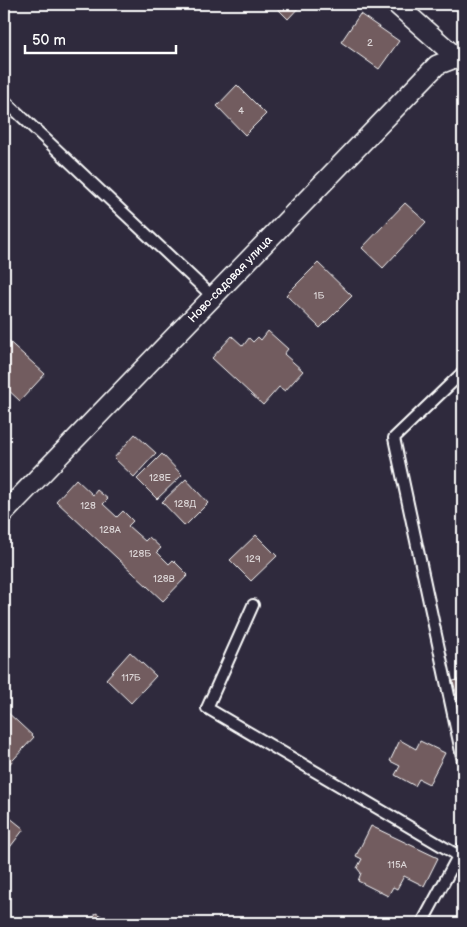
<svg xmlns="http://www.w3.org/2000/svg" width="467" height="927" font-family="'Balsamiq Sans',sans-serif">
<rect width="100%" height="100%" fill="#2f2a3d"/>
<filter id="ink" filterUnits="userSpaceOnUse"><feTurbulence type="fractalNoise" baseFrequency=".02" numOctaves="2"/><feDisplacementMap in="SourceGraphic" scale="10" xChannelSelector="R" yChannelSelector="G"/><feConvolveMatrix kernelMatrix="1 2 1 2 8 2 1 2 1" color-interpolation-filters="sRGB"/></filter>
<g filter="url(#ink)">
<g fill="#725c5f" stroke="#fff">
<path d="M 273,4 L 302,4 L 288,19 Z"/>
<path d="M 360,14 L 399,41 L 379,69 L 341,42 Z"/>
<path d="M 237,85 L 266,114 L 245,135 L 217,106 Z"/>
<path d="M 405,203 L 426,222 L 383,268 L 362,248 Z"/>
<path d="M 318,263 L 352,296 L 320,328 L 286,295 Z"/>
<path d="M 268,331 L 288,349 L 284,354 L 303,371 L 285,391 L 279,387 L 263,405 L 212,358 L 232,336 L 243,346 L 249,338 L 253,342 L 258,337 L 261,340 Z"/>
<path d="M 4,337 L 45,374 L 20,401 L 4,386 Z"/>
<path d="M 135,434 L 156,453 L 134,477 L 114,458 Z"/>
<path d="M 162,454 L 182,475 L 157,499 L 137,479 Z"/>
<path d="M 76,479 L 93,495 L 97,490 L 108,499 L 103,504 L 117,517 L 123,511 L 133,521 L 128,526 L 145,541 L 149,537 L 161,548 L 157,552 L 169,564 L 173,560 L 188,575 L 163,601 L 56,501 Z"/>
<path d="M 186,479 L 208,503 L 185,526 L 162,502 Z"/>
<path d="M 256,535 L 277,556 L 251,581 L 230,560 Z"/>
<path d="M 130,652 L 156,676 L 131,703 L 106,679 Z"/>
<path d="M 463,679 L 463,706 L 460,707 L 453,681 Z"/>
<path d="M 4,709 L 34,737 L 4,770 Z"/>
<path d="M 400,740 L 416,749 L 420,741 L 445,753 L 429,784 L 419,779 L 415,786 L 395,775 L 400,766 L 390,761 Z"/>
<path d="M 4,813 L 24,829 L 4,855 Z"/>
<path d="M 371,826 L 438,858 L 424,886 L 404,876 L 397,889 L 393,887 L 388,896 L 358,881 L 361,873 L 357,868 L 362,859 L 356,856 Z"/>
<path d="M 96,913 L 113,923 L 90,923 Z"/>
</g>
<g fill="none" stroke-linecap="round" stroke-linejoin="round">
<defs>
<g id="lane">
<path d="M 4,100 L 213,297"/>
<path d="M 463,372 L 394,438 L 463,761"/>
<path d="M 253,605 L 207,708 L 459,856"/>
<path d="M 422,923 L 463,847"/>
</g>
<g id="street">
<path d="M 396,4 L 457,58"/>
<path d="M 4,513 L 437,65 L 463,55"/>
</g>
</defs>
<use href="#lane" stroke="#fff" stroke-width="14"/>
<use href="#street" stroke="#fff" stroke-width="22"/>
<use href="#lane" stroke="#2f2a3d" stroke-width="10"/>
<use href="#street" stroke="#2f2a3d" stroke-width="19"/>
</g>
</g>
<g text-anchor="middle" stroke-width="4.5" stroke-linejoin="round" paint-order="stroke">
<g font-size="10" fill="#dcd6d7">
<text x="370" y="46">2</text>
<text x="241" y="114">4</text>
<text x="319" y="299">1Б</text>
<text x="160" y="481">128Е</text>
<text x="185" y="507">128Д</text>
<text x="88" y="509">128</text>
<text x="110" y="533">128А</text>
<text x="140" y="557">128Б</text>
<text x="253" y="562">129</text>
<text x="164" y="582">128В</text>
<text x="131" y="681">117Б</text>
<text x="397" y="868">115А</text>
</g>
<g font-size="12" fill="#fff" stroke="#2f2a3d">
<text transform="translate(230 279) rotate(-46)" y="4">Ново-садовая улица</text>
</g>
</g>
<rect width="467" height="927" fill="none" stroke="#2f2a3d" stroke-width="20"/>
<rect x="10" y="10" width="447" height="907" fill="none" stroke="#fff" stroke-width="2" filter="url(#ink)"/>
<path d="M25 45v8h151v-8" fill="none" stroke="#ffffff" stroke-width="2.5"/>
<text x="32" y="45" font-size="15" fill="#ffffff" stroke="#2f2a3d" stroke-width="4" paint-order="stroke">50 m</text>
</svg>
